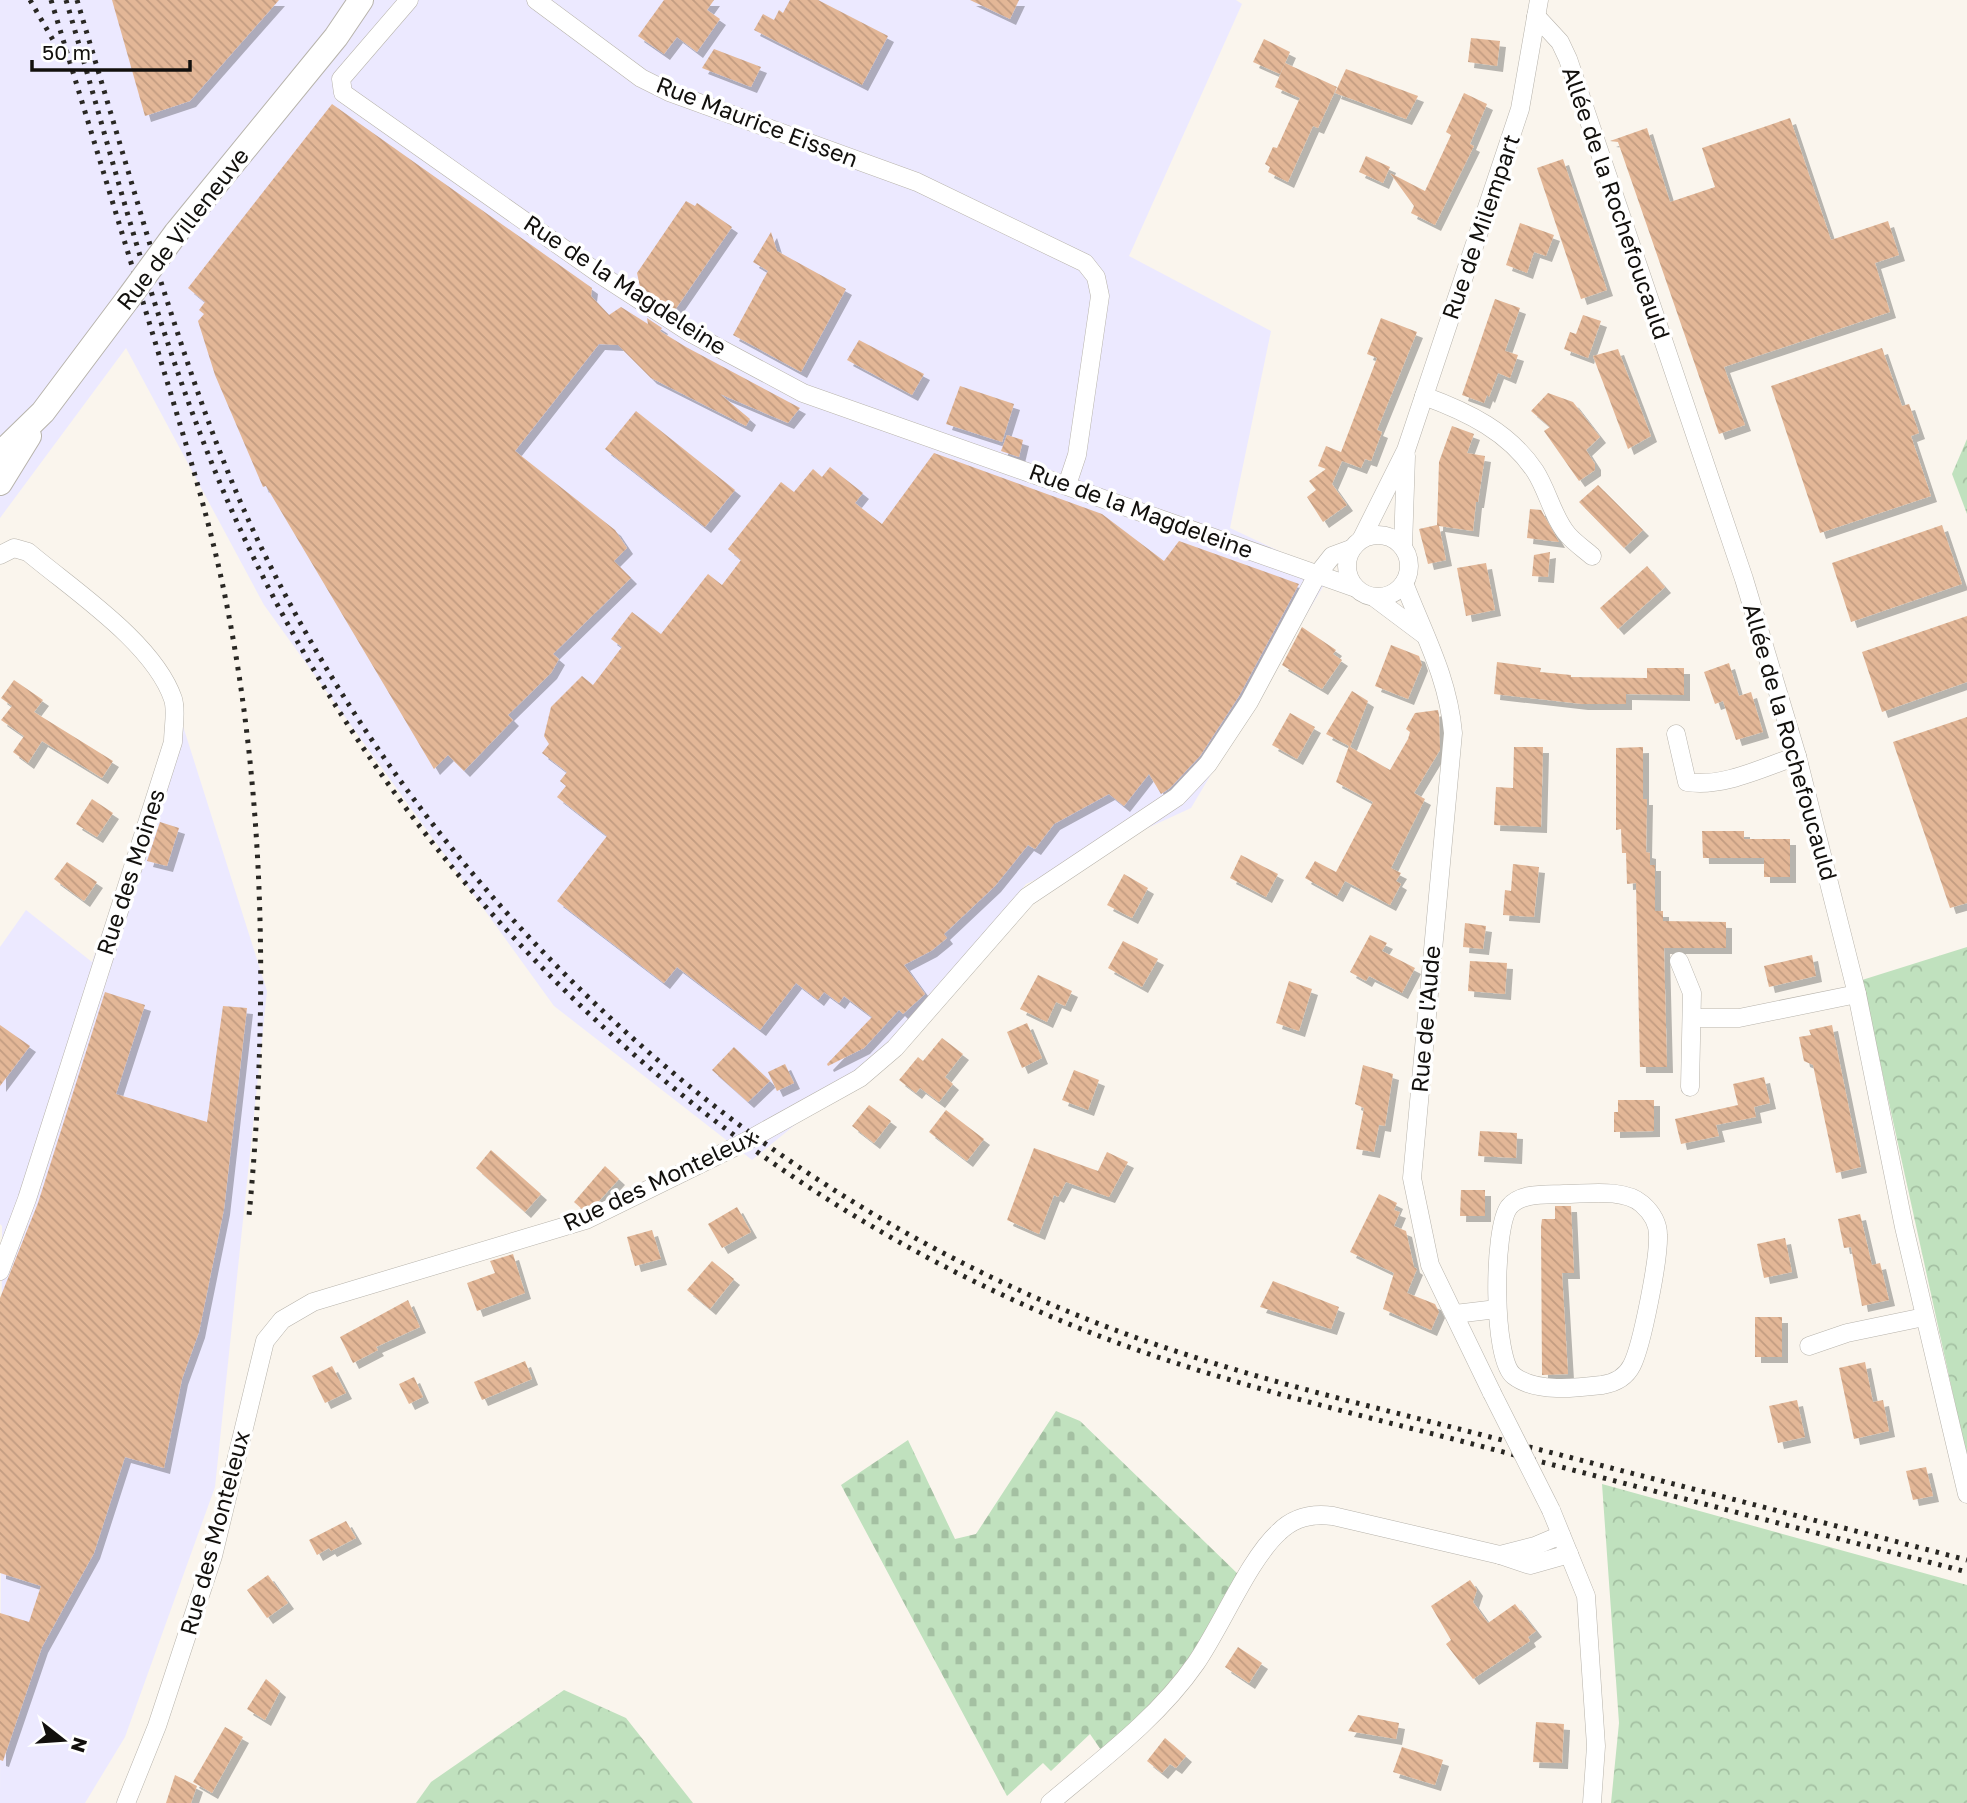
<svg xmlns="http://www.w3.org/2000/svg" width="1967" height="1803" font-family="'Golos Text',sans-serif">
<defs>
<pattern id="forest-crowns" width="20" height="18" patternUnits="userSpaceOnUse" patternTransform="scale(1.75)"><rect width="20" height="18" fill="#c0e1be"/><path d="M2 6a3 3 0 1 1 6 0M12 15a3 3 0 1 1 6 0" fill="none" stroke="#a4c0a2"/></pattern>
<pattern id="cemetery-stones" width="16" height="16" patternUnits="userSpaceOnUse" patternTransform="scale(1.75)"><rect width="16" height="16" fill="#c0e1be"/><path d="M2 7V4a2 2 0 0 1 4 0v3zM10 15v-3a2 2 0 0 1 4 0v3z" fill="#a4c0a2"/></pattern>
<pattern id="building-back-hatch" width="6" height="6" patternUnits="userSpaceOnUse" patternTransform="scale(1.75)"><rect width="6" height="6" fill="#e3b797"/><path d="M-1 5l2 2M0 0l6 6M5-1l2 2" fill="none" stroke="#c29c81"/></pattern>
<filter id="shadow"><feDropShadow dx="6" dy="6" stdDeviation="0" flood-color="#0004"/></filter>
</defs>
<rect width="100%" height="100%" fill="#faf5ed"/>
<g fill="#ece9ff">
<path d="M 0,0 L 1236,0 L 1242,4 L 1129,256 L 1271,331 L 1230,528 L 1330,575 L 1191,808 L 1026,884 L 904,1036 L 752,1160 L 554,1006 L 264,605 L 126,348 L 0,518 Z"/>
<path d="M 183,726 L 267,991 L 215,1487 L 125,1737 L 85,1803 L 0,1803 L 2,1226 L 0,1224 L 0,947 L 26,910 L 92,962 L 165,754 Z"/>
</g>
<g fill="url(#forest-crowns)">
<path d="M 1967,439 L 1967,514 L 1952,474 Z"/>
<path d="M 1967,947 L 1967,1458 L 1862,980 Z"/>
<path d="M 1602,1484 L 1967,1585 L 1967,1803 L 1611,1803 L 1619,1723 Z"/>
<path d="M 564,1690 L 626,1718 L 693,1803 L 416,1803 L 431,1782 Z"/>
</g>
<path fill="url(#cemetery-stones)" d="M 1056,1411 L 1080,1421 L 1240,1576 L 1163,1699 L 1101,1750 L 1090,1734 L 1051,1771 L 1043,1763 L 1007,1796 L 841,1485 L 908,1440 L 955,1539 L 976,1534 Z"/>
<g fill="url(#building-back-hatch)" filter="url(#shadow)">
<path d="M 112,0 L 279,0 L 190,101 L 145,116 Z"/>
<path d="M 664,0 L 714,0 L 707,10 L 720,19 L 697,52 L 677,37 L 664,54 L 638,36 Z"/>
<path d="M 790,0 L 818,0 L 888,36 L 862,85 L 754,30 L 763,14 L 774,20 L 779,10 L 783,13 Z"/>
<path d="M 970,0 L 1019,0 L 1010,19 Z"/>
<path d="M 1471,38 L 1500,41 L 1497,66 L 1468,62 Z"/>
<path d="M 1264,39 L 1290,52 L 1280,74 L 1253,62 Z"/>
<path d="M 714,49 L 761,67 L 751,87 L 702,68 Z"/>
<path d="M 1285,63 L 1337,87 L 1318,128 L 1313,126 L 1288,182 L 1268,172 L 1270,167 L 1265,164 L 1273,147 L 1277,148 L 1300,98 L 1275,87 Z"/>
<path d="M 1346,69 L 1418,96 L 1406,119 L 1335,93 Z"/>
<path d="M 1464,93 L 1487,104 L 1470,144 L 1474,146 L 1435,225 L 1411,213 L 1414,206 L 1390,173 L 1425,191 L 1451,135 L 1446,132 Z"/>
<path d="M 332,104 L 592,288 L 591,296 L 609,315 L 621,307 L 648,324 L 647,318 L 662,328 L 660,331 L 686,347 L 800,408 L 788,423 L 720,394 L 750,419 L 746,426 L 651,378 L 618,345 L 599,344 L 515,451 L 615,530 L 627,548 L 614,561 L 631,578 L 553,654 L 559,659 L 551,673 L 508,715 L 513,720 L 464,771 L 448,755 L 434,769 L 266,486 L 263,487 L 215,375 L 198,321 L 204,314 L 199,310 L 205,302 L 188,288 Z"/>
<path d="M 1790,118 L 1831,240 L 1888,221 L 1899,255 L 1875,263 L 1890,312 L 1724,367 L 1745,425 L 1719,434 L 1618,142 L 1610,141 L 1647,128 L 1670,202 L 1715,187 L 1702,148 Z"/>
<path d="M 1366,156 L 1390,167 L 1383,183 L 1359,172 Z"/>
<path d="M 1563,159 L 1607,290 L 1581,299 L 1537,168 Z"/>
<path d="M 686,201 L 695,206 L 697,203 L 732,227 L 675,310 L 640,287 L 637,273 Z"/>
<path d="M 1520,223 L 1554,235 L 1546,256 L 1534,252 L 1527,273 L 1506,265 Z"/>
<path d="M 771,232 L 777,251 L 846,289 L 801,372 L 733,335 L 768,271 L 753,262 Z"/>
<path d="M 1495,299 L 1520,308 L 1505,351 L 1518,355 L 1510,378 L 1498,373 L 1489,397 L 1487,395 L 1484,403 L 1462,395 Z"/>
<path d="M 1583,315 L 1601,321 L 1588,358 L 1564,349 L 1570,332 L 1576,334 Z"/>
<path d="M 1381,318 L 1417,332 L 1377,430 L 1382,432 L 1371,461 L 1365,459 L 1361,468 L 1342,461 L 1332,484 L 1347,505 L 1323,522 L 1307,497 L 1316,490 L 1309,481 L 1326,469 L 1318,466 L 1326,446 L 1341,452 L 1377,358 L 1367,354 Z"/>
<path d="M 859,340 L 924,374 L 912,395 L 847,360 Z"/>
<path d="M 1882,348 L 1902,406 L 1909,404 L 1919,433 L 1911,436 L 1931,496 L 1820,533 L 1771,386 Z"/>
<path d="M 1618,349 L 1651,436 L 1628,449 L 1593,356 Z"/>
<path d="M 960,386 L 1014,404 L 1002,442 L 946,424 Z"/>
<path d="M 1548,393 L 1573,402 L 1600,437 L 1586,450 L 1595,464 L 1595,470 L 1579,481 L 1544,431 L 1550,427 L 1531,411 Z"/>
<path d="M 636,411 L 735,490 L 705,527 L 605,449 Z"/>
<path d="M 1452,426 L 1474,434 L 1467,453 L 1485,456 L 1478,502 L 1476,502 L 1473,531 L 1439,526 L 1446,560 L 1428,564 L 1419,529 L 1437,525 L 1439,462 Z"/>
<path d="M 1007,435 L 1023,440 L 1019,457 L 1001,451 Z"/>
<path d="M 934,453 L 1102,514 L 1164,561 L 1179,541 L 1299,584 L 1239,696 L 1200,756 L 1170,788 L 1161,794 L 1149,774 L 1124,806 L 1109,794 L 1054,824 L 1035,849 L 1028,845 L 995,886 L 944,934 L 947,938 L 931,951 L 904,965 L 925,994 L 903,1014 L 899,1010 L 864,1048 L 828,1066 L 827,1064 L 872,1017 L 844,996 L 839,1003 L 824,992 L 818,1000 L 796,983 L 760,1030 L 677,967 L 664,983 L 557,901 L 607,836 L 557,797 L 566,786 L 560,781 L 567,772 L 542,753 L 549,744 L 544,736 L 551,707 L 582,676 L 593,685 L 622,647 L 611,639 L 632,612 L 661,634 L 708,574 L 722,585 L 741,560 L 728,549 L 781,482 L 794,492 L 813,469 L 822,477 L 830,467 L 863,493 L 855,503 L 882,524 Z"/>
<path d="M 1598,485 L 1643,530 L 1624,548 L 1579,502 Z"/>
<path d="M 1530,509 L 1541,510 L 1559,542 L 1527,538 Z"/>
<path d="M 1942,525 L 1962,584 L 1851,622 L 1832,563 Z"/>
<path d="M 1550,552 L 1548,577 L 1532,576 L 1534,555 Z"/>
<path d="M 1486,563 L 1495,610 L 1466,616 L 1457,568 Z"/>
<path d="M 1647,566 L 1665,587 L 1618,629 L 1600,608 Z"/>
<path d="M 1967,616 L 1967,682 L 1882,712 L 1862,652 Z"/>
<path d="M 1302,627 L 1336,650 L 1333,654 L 1342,660 L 1322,689 L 1282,665 Z"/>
<path d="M 1391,645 L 1419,656 L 1422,665 L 1408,699 L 1375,686 Z"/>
<path d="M 1497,662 L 1541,668 L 1540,672 L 1571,675 L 1571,677 L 1647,678 L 1647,668 L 1684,668 L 1684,695 L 1626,694 L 1626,704 L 1582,704 L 1494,694 Z"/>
<path d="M 1729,663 L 1739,696 L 1751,692 L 1763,732 L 1736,740 L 1723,701 L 1715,704 L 1704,672 Z"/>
<path d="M 14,680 L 43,700 L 34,712 L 113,761 L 102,778 L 42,741 L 28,763 L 13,752 L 24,736 L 1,720 L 12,706 L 1,698 Z"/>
<path d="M 1352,691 L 1368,701 L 1350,747 L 1390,770 L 1408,739 L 1410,732 L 1406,729 L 1415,713 L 1438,710 L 1439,715 L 1440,750 L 1414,793 L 1425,799 L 1391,868 L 1401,873 L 1396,881 L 1401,884 L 1390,905 L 1345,881 L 1337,896 L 1305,878 L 1315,861 L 1336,872 L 1373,802 L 1336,782 L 1349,746 L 1326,734 Z"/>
<path d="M 1290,713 L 1315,727 L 1297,759 L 1272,745 Z"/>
<path d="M 1967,717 L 1967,903 L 1950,908 L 1893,742 Z"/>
<path d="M 1514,747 L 1543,747 L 1541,827 L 1494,825 L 1496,787 L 1513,788 Z"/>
<path d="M 1643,747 L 1643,799 L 1647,799 L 1646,852 L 1650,853 L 1650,865 L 1655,865 L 1655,911 L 1663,911 L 1663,921 L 1726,922 L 1726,948 L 1664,948 L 1667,1067 L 1640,1067 L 1636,883 L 1627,884 L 1626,853 L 1622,853 L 1621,829 L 1616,830 L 1616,748 Z"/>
<path d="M 92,799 L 113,813 L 97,837 L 76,824 Z"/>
<path d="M 160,822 L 179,828 L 167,866 L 147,861 Z"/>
<path d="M 1702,831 L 1744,831 L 1744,839 L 1790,839 L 1790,877 L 1764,877 L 1764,858 L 1703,858 Z"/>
<path d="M 1241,855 L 1278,874 L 1266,897 L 1230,878 Z"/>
<path d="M 67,862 L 97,882 L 84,901 L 54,879 Z"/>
<path d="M 1513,864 L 1539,867 L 1534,917 L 1503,915 L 1505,890 L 1511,891 Z"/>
<path d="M 1124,874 L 1148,888 L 1132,918 L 1107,905 Z"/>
<path d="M 1465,923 L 1486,926 L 1483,949 L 1463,947 Z"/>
<path d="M 1370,935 L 1387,943 L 1382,951 L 1415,968 L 1402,993 L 1369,976 L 1366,981 L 1350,972 Z"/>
<path d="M 1123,941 L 1158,959 L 1142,987 L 1108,968 Z"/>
<path d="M 1812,955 L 1816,976 L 1769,987 L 1764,966 Z"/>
<path d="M 1470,961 L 1507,963 L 1505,994 L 1468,991 Z"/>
<path d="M 1038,975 L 1072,991 L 1065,1006 L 1056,1002 L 1047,1022 L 1020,1009 Z"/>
<path d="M 1289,981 L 1312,989 L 1299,1031 L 1276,1023 Z"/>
<path d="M 105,992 L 145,1005 L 116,1094 L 207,1122 L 223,1006 L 247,1008 L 224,1209 L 199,1332 L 182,1379 L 164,1468 L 125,1457 L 94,1553 L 42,1647 L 3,1761 L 0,1760 L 0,1613 L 29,1622 L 41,1586 L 0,1573 L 0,1298 L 38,1203 Z"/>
<path d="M 1027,1023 L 1042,1058 L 1022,1068 L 1007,1032 Z"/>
<path d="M 0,1025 L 30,1046 L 0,1086 Z"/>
<path d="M 1832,1025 L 1861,1167 L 1836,1173 L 1813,1065 L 1804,1061 L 1799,1037 L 1811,1035 L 1809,1030 Z"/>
<path d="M 942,1038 L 963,1054 L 945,1077 L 953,1084 L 939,1102 L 920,1088 L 916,1093 L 899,1080 L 918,1057 L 923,1061 Z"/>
<path d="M 734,1047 L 770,1081 L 748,1102 L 712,1070 Z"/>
<path d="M 785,1064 L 794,1083 L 777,1091 L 768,1072 Z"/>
<path d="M 1363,1065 L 1393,1074 L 1385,1126 L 1379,1125 L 1374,1152 L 1356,1149 L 1364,1108 L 1355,1104 Z"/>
<path d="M 1074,1070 L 1099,1080 L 1088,1110 L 1062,1100 Z"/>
<path d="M 1764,1077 L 1770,1103 L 1754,1107 L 1756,1117 L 1716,1125 L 1719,1136 L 1681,1144 L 1675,1119 L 1738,1105 L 1733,1084 Z"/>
<path d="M 1618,1100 L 1654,1100 L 1654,1131 L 1614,1132 L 1614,1112 L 1618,1112 Z"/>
<path d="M 869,1105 L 891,1121 L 874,1143 L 852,1126 Z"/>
<path d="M 946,1110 L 984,1139 L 967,1161 L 929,1132 Z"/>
<path d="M 1480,1131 L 1517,1133 L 1516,1158 L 1478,1156 Z"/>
<path d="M 1034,1148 L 1098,1171 L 1107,1152 L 1128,1162 L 1109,1197 L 1066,1182 L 1058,1197 L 1054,1195 L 1039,1234 L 1007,1220 Z"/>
<path d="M 491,1150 L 541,1194 L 525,1212 L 476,1168 Z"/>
<path d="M 605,1166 L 619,1179 L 599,1201 L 582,1209 L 574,1202 Z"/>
<path d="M 1461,1190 L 1485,1190 L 1485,1216 L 1460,1216 Z"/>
<path d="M 1379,1194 L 1397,1203 L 1394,1210 L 1400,1212 L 1394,1226 L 1406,1231 L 1414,1267 L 1417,1269 L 1407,1293 L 1435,1304 L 1439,1312 L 1431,1330 L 1383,1309 L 1394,1273 L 1350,1252 Z"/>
<path d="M 1555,1206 L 1571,1206 L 1574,1273 L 1562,1273 L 1568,1374 L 1542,1375 L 1541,1227 L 1542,1219 L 1555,1219 Z"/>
<path d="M 737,1207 L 751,1232 L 722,1248 L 708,1224 Z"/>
<path d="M 1860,1214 L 1872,1265 L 1880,1263 L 1889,1300 L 1862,1306 L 1851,1247 L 1844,1248 L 1838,1219 Z"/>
<path d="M 652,1230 L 661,1259 L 635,1266 L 627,1237 Z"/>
<path d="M 1785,1238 L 1792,1272 L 1764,1278 L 1757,1244 Z"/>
<path d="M 513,1254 L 525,1293 L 477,1311 L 467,1283 L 495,1273 L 490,1261 Z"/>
<path d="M 712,1261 L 734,1279 L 710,1309 L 687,1290 Z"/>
<path d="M 1273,1281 L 1339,1307 L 1331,1329 L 1260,1307 Z"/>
<path d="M 408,1300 L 420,1327 L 376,1347 L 378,1350 L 353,1363 L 340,1337 Z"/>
<rect x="1755" y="1317" width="27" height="40"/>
<path d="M 525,1361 L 532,1379 L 482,1400 L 474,1382 Z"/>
<path d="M 1865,1362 L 1873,1402 L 1883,1400 L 1889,1431 L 1854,1439 L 1839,1368 Z"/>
<path d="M 332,1366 L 346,1393 L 325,1403 L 312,1376 Z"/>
<path d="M 414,1377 L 423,1397 L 409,1404 L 399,1384 Z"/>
<path d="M 1797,1400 L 1805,1437 L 1778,1443 L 1769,1406 Z"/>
<path d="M 1926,1467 L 1933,1496 L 1913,1500 L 1906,1471 Z"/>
<path d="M 346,1521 L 356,1538 L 331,1551 L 329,1548 L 317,1555 L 309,1540 Z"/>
<path d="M 268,1575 L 288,1603 L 267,1618 L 247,1590 Z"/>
<path d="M 1470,1580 L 1477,1590 L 1473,1602 L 1488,1623 L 1515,1604 L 1536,1631 L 1528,1637 L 1530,1641 L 1473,1679 L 1446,1644 L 1451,1640 L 1431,1606 Z"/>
<path d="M 1238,1647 L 1262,1663 L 1249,1683 L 1225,1667 Z"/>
<path d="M 266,1679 L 280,1691 L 265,1720 L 247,1709 Z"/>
<path d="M 1358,1715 L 1399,1723 L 1396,1739 L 1348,1731 Z"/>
<path d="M 1536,1722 L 1564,1724 L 1562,1763 L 1533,1762 Z"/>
<path d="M 225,1727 L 243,1737 L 212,1793 L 193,1782 Z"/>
<path d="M 1165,1738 L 1186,1756 L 1176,1768 L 1170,1764 L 1162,1773 L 1147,1761 Z"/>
<path d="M 1402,1747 L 1443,1760 L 1435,1785 L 1393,1772 Z"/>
<path d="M 175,1775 L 197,1786 L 191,1803 L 166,1803 Z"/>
</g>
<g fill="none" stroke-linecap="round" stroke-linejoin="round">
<defs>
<g id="minor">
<path d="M 409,0 L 341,79 L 343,93 L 601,275 L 689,332 L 803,393 L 1353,587"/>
<path d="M 536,0 L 641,78 L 669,92 L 917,182 L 1085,263 L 1096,277 L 1100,296 L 1077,455 L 1067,485"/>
<path d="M 1536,16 L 1560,42 L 1568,59 L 1744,579 L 1797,756 L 1857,994 L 1904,1227 L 1967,1494"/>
<path d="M 1424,396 C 1468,412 1509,432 1535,471 C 1548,491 1553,518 1568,535 C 1575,543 1584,549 1592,556"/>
<circle cx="1378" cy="566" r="31"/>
<path d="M 1362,538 L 1406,450 L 1520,109 L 1539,0"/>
<path d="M 1403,547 L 1406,456"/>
<path d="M 0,555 L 14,548 L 28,552 C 73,590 154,643 173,699 C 177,711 173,729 173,742 L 27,1199 L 0,1271"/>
<path d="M 1404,583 C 1424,635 1448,677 1453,733 L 1412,1178 L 1430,1265 L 1492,1393"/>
<path d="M 1375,598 L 1423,634"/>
<path d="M 1676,734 L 1687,782 C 1723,788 1764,767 1797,756"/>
<path d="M 1679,961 L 1692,993 L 1690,1087"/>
<path d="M 1692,1018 L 1739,1018 L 1857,994"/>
<path d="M 1564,1194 C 1587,1194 1624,1188 1642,1204 C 1651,1212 1658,1223 1658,1235 C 1659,1259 1642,1345 1632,1365 C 1626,1377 1615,1383 1602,1385 C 1577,1388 1536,1393 1514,1376 C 1492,1360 1493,1228 1509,1207 C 1521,1192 1547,1195 1564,1194 Z"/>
<path d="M 1455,1314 L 1497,1309"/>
<path d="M 1809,1346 L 1847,1333 L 1924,1317"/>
<path d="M 1551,1510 L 1586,1596 L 1596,1746 L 1592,1803"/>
<path d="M 1500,1555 L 1535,1546 L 1561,1535"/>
<path d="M 126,1803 L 157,1726 L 213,1556 L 265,1341 L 282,1320 L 313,1302 L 586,1220 L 743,1143 L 860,1078 L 895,1048 L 1027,897 L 1177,797 L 1208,764 L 1249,702 L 1317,575 L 1332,556 L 1351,549"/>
<path d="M 1050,1803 C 1101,1760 1158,1718 1196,1663 C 1221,1627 1249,1559 1279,1532 C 1294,1517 1312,1513 1333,1516 L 1500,1555 L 1530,1565 L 1569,1554"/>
</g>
<g id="secondary">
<path d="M 176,233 L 336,37 L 361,0"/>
<path d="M 0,454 L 43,412 L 127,300"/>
<path d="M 0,483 L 29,436"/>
</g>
</defs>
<use href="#minor" stroke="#b7b3ab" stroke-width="19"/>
<use href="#secondary" stroke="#b7b3ab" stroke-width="26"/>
<use href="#minor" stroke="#fff" stroke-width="18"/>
<use href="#secondary" stroke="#fff" stroke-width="24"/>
<g stroke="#292723" stroke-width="5" stroke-dasharray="3.5 7" stroke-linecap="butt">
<path d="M 30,0 L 60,52"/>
<path d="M 51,0 C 85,112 119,223 153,335 C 180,425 209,514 227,606 C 266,805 268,1016 249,1216"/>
<path d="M 66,0 C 120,183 166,373 248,546 C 413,894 708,1175 1064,1322 C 1192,1375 1327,1407 1461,1441 C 1630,1485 1798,1528 1967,1572"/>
<path d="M 77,0 L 151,248"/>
<path d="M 161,282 C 190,372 220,462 261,547 C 427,890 715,1165 1067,1311 C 1194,1364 1330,1396 1463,1430 C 1631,1473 1799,1516 1967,1560"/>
</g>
<defs>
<path id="minor-bridge" d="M 1492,1393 L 1551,1510"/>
<path id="secondary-bridge" d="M 127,300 L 176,233"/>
</defs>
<use href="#minor-bridge" stroke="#b7b3ab" stroke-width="19" stroke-linecap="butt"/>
<use href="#secondary-bridge" stroke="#b7b3ab" stroke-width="26" stroke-linecap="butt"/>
<use href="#minor-bridge" stroke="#fff" stroke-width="18"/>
<use href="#secondary-bridge" stroke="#fff" stroke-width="24"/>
</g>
<g text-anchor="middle" stroke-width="7" stroke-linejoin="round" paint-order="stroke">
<g font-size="23" fill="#12100d" stroke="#fff">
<text transform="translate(757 122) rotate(21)" y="8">Rue Maurice Eissen</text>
<text transform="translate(1616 203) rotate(71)" y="8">Allée de la Rochefoucauld</text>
<text transform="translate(1481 227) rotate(-71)" y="8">Rue de Milempart</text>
<text transform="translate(183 229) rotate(-52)" y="8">Rue de Villeneuve</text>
<text transform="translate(625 285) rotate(33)" y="8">Rue de la Magdeleine</text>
<text transform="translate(1141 511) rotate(20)" y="8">Rue de la Magdeleine</text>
<text transform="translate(1790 742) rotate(74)" y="8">Allée de la Rochefoucauld</text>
<text transform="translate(131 872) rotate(-72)" y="8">Rue des Moines</text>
<text transform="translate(1426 1019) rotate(-85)" y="8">Rue de l'Aude</text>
<text transform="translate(660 1180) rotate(-25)" y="8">Rue des Monteleux</text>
<text transform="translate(215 1533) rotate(-75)" y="8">Rue des Monteleux</text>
</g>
</g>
<g transform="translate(63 1740) rotate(107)" stroke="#ffffff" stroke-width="5" paint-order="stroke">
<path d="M0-5L12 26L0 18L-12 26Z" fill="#12100d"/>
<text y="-10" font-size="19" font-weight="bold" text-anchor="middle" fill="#12100d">N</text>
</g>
<path d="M32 60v10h158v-10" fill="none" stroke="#12100d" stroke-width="3.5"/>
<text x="42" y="60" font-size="21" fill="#12100d" stroke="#ffffff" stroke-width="5" paint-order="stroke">50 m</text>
</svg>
